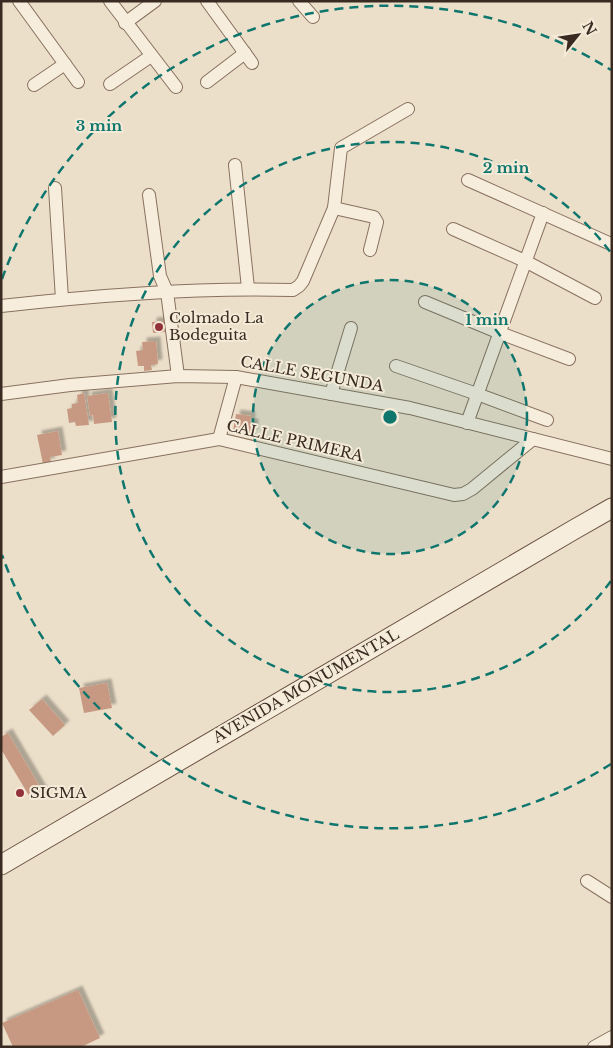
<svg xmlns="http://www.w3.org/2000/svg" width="613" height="1048" font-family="'Libre Baskerville',serif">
<defs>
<filter id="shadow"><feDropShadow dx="4.5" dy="-4.5" stdDeviation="1" flood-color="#0004"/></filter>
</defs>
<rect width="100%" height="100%" fill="#ecdfc9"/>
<g fill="#c89982" filter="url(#shadow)">
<path d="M 164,321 L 165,332 L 153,333 L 152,322 Z"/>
<path d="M 156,341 L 158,364 L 151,365 L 152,370 L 144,371 L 144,366 L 138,366 L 136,351 L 143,350 L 142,342 Z"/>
<path d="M 84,393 L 89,425 L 76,426 L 75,422 L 69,423 L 67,409 L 72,408 L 72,404 L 78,403 L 77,395 Z"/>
<path d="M 108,393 L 112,422 L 94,424 L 93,415 L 90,416 L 87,396 Z"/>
<path d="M 236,414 L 251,416 L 250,423 L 254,423 L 253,434 L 233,431 Z"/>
<path d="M 58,431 L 62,455 L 50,457 L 51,462 L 43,464 L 37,435 Z"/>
<path d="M 107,683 L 112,708 L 84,713 L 79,688 Z"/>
<path d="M 42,699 L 65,725 L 53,736 L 29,710 Z"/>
<path d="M 8,733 L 43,792 L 31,799 L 1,749 L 1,737 Z"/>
<path d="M 78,990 L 100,1038 L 81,1047 L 13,1047 L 2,1023 Z"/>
</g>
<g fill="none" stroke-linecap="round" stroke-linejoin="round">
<defs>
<g id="street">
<path d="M 19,1 L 78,82"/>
<path d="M 110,1 L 176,87"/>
<path d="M 207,1 L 252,63"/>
<path d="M 299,1 L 313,17"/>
<path d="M 125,23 L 155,1"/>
<path d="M 207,82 L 245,53"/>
<path d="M 110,84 L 151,56"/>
<path d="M 34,85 L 65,64"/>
<path d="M 235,165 L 248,288"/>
<path d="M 468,180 L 611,244"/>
<path d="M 55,188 L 62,299"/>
<path d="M 149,195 L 160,276 L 167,292 L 178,376"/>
<path d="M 334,208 L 374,217 L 377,222 L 370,250"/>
<path d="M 453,229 L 525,261 L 595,298"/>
<path d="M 425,302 L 500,333 L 569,359"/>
<path d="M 1,306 C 98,295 196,287 293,290 L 299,286 L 303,281 L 334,208 L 341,148 L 408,109"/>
<path d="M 396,366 L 477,394 L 547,420"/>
<path d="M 1,394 L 70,385 L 178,376 L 236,377 L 410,408 L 612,459"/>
<path d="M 331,394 L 351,328"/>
<path d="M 467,423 L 543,213"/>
<path d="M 219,439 L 236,377"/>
<path d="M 1,477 L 219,439 L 454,495 L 463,494 L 472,489 L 533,439"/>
<path d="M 587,881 L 612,897"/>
<path d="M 594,1047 L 612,1037"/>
</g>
<path id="secondary" d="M 1,865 L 575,529 L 612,508"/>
</defs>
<use href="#street" stroke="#88715f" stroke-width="14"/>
<use href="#secondary" stroke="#6a5242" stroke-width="21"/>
<use href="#street" stroke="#f7eddc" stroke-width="12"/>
<use href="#secondary" stroke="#f7eddc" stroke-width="19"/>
</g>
<circle cx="390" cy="417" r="137" fill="#0f766e" fill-opacity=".12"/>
<g fill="none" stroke="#0f766e" stroke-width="2.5" stroke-dasharray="9 6">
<circle cx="390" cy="417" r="137"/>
<path d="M611 581A275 275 0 1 1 611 253"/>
<path d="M611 764A412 412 0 0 1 2 555M2 279A412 412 0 0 1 611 70"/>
</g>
<g fill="#93323b" stroke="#f4ead8" stroke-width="2">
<circle cx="159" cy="327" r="5"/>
<circle cx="20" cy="793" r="5"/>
</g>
<g text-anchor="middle" stroke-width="4" stroke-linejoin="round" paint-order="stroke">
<g font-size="15" fill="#392b21" stroke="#f4ead8" text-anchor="start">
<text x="169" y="323">Colmado La<tspan x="169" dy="17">Bodeguita</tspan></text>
<text x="30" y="798">SIGMA</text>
</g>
<g font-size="15" fill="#392b21" stroke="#f4ead8">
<text transform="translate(312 374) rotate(10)" y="5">CALLE SEGUNDA</text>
<text transform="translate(295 441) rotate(13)" y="5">CALLE PRIMERA</text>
<text transform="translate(306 686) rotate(-30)" y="5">AVENIDA MONUMENTAL</text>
</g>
</g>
<circle cx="390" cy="417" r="8" fill="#0f766e" stroke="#f4ead8" stroke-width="2.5"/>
<g font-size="15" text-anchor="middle" font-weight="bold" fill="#0f766e" stroke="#f4ead8" stroke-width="4" stroke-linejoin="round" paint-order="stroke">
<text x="99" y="131">3 min</text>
<text x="506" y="173">2 min</text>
<text x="487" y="325">1 min</text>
</g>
<rect width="613" height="1048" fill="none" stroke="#392b21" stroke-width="5"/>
<g transform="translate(578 35) rotate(60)" stroke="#f4ead8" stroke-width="4" paint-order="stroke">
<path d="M0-4L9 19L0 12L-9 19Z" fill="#392b21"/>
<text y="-8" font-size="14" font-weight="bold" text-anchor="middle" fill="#392b21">N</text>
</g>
</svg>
